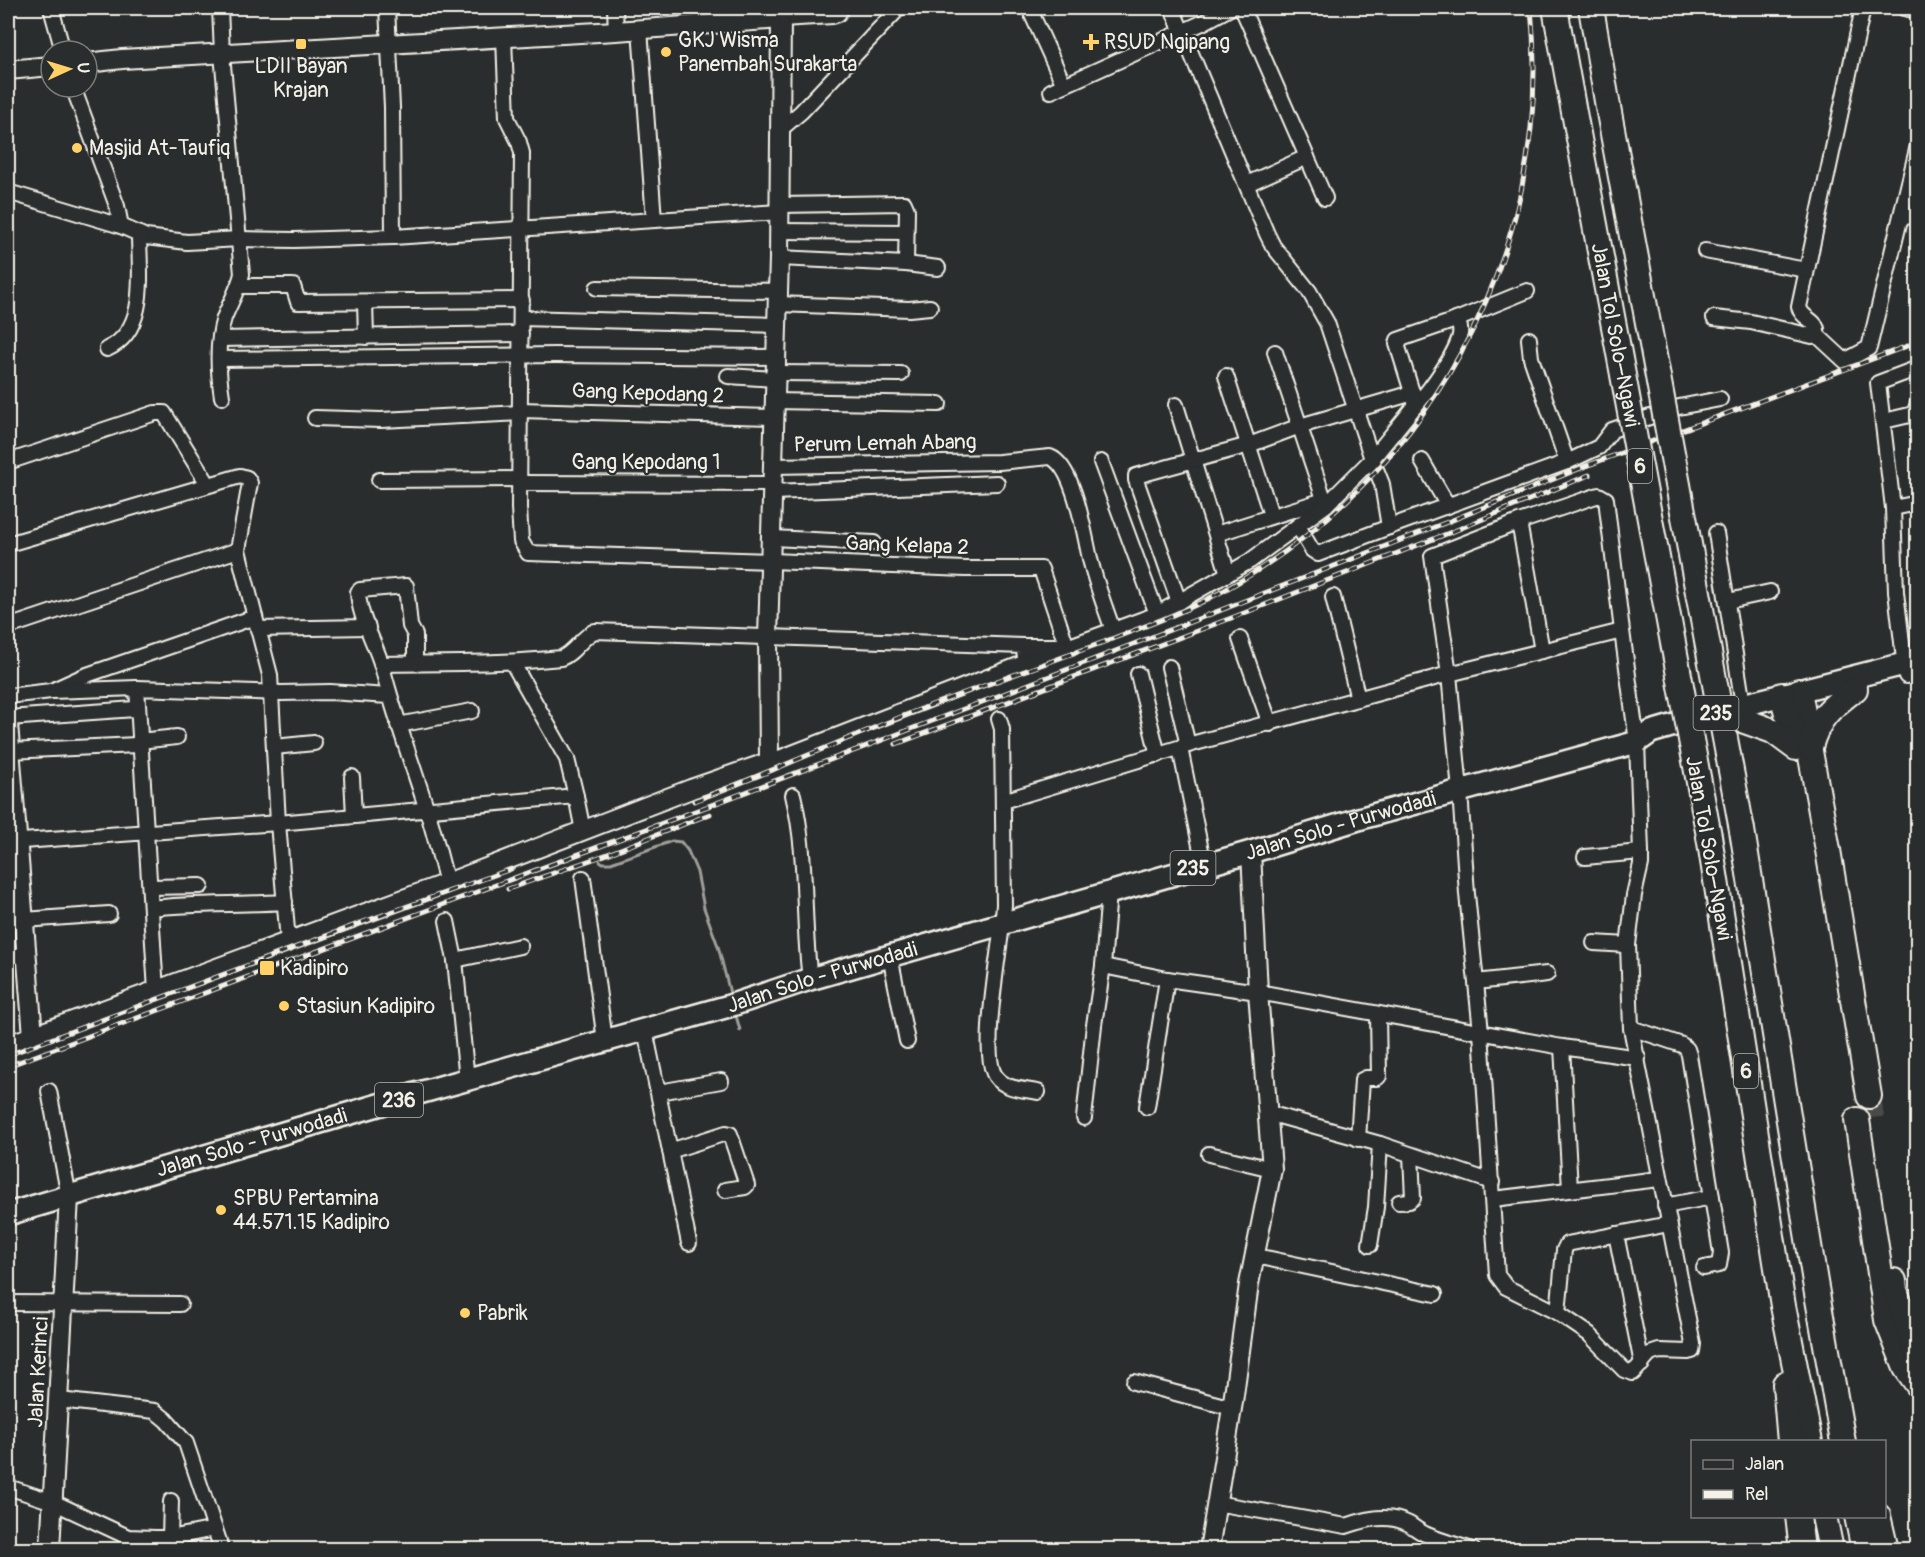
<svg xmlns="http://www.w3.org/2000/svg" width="1925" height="1557" font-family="Pangolin,sans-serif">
<rect width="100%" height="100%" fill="#2a2d2e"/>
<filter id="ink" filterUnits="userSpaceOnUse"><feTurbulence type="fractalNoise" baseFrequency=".0167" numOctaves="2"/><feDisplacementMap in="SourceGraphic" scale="12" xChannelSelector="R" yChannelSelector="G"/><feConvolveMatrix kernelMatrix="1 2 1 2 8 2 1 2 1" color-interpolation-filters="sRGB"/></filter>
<g filter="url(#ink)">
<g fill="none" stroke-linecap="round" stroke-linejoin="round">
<g stroke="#9f9f9a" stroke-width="3">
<path d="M 600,861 L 603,863 L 611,863 L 672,841 L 681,842 L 688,851 L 697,872 L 704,908 L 718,946 L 731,997"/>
<path d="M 735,1012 L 740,1030"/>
</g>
<path stroke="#484a4a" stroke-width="24" stroke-dasharray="24 12" stroke-linecap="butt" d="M 1869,1096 L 1872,1118"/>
<defs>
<g id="street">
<path d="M 51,8 L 63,51"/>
<path d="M 220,8 L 222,54 L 242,274 C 238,290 230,303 224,318 C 216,343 218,372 222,397"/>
<path d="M 387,8 L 392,107 L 393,237"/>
<path d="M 615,8 L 616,31"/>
<path d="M 715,8 L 716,24"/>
<path d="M 782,8 L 781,19 L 833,16 L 838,14 L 842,8"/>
<path d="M 1029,8 L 1064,85"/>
<path d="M 1172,8 L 1267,234 L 1273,246 L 1309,291 L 1327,323 L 1372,459 L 1382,484 L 1389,527 L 1318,554 L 1312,550 L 1298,526"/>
<path d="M 1242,8 L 1307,157"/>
<path d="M 1863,8 L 1799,307 C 1802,320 1820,320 1817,335 L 1845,361 L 1869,348 L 1918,145"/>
<path d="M 1904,8 L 1918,11"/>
<path d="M 640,29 L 654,220"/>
<path d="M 504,37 L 507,118 L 519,142 L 522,153 L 519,508 L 521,541 L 528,553 L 772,561 L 965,569 L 1041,569 L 1067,647"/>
<path d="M 73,87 L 117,206 L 121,226"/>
<path d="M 1051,91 L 1204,22 L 1230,8"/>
<path d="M 781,129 L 801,112 L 899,8"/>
<path d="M 1247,184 L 1307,157 L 1325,198"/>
<path d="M 8,192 L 121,226 L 146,237 L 187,242 L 239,239 L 294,240 L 393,237 L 780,212"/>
<path d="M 780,205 L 904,203 L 907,210 L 906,264"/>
<path d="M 1901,217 L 1918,216"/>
<path d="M 779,231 L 906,232"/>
<path d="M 1705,251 L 1806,270"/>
<path d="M 779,258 L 906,264 L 938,268"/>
<path d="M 239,286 L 293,286 L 298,302 L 522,300"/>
<path d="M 597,288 L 778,291"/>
<path d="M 365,302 L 366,337"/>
<path d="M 778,304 L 909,309 L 930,307"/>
<path d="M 521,318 L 777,325"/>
<path d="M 1714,318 L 1751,322 L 1812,336 L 1817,335"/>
<path d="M 220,339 L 521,334"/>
<path d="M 1529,339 L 1531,358 L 1567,462"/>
<path d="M 107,349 C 149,330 139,272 139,234"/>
<path d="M 1275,352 L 1326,505"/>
<path d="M 219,359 L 555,355 L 776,357"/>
<path d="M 775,373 L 901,374"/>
<path d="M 728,376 L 775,379"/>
<path d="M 1226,376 L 1271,515"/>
<path d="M 774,401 L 939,404"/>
<path d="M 1176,405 L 1228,574"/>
<path d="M 1416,405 C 1428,392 1464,345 1460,328 C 1460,325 1457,323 1456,320 L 1527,291"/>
<path d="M 520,410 L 773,417"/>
<path d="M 315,418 L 381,420 L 521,413"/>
<path d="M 1884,421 L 1914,414 L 1918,403"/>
<path d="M 1422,461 L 1448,506"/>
<path d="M 8,462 L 155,413 L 164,413 L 208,484"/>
<path d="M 1101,462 L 1157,614"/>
<path d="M 773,466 L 999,462 L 1050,457 C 1075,466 1085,539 1091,563 C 1097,586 1105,608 1113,630"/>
<path d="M 379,480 L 520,479"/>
<path d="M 520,483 L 773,484"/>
<path d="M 773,492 L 997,483"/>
<path d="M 1893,508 L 1918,503"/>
<path d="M 1519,522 L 1542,651"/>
<path d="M 1389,527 L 1567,462 L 1599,447 L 1612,430 L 1679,407 L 1720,399"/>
<path d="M 1716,533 L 1743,705"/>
<path d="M 1216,534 L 1324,500"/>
<path d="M 772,538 L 874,543"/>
<path d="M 8,544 L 240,476 L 247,478 L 250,483 L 238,550 L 255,617 L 84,676 L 51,691"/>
<path d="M 1333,597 L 1358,699"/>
<path d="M 1728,601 L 1770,592"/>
<path d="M 1179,602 L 1136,480 L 1136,476 L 1249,445 L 1300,426 L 1413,393"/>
<path d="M 255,617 L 270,675 L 278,823 L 288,942"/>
<path d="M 8,627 L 238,550"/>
<path d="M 258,629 L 368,627"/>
<path d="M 1240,639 L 1270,724"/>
<path d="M 1023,646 L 1059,646"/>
<path d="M 512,662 L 567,759 L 576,796"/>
<path d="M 415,663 L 415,635 L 410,626 L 406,586 L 360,590 L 358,592 C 359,617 375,642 382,666 C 394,714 411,760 426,807 C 434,832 440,857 447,883"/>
<path d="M 381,664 C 441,663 501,664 561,658 C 575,653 581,637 595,631 L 1023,646 L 1026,662"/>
<path d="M 1169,667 L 1188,745"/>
<path d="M 1138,674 L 1158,755"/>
<path d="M 1906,676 L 1896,592 L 1893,508 L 1878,383 L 1918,368"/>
<path d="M 8,696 L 51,691 L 137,688"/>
<path d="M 8,718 L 135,709"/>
<path d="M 999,719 L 1002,729 L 1004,904 C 1003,936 978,1055 996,1077 C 1006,1090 1024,1089 1038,1092"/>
<path d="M 398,725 L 472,711"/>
<path d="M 139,741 L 177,737"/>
<path d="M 274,747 L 314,743"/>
<path d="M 1180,748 L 1204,865"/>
<path d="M 9,751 L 137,745"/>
<path d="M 769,762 L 1026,662 L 1157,614 L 1250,561 L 1326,505 L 1372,459 L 1416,405 L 1397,344 L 1398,340 L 1456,320"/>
<path d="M 352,777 L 354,816"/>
<path d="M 793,795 C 808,855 802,919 810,979"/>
<path d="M 1003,801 L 1188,745 L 1449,674 L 1460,791 L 1467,894 L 1481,1032 L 1497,1275 L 1506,1287 L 1558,1313 L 1589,1334 L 1624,1370 L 1633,1373 L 1650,1354 L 1659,1351 L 1688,1352 L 1692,1351 L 1693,1344 L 1631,1028 L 1628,945 L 1634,895 L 1641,864 L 1641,852 L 1637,742 L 1622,631 L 1449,674 L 1432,556 L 1519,522 L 1599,495 L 1606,499 L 1622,631"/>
<path d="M 8,842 L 278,823 L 576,796 L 583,831"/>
<path d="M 1585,857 L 1641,852"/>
<path d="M 583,878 L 605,1041"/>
<path d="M 150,887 L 201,886"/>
<path d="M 151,908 C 196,903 240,905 285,902"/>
<path d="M 24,920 L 109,914"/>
<path d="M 447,921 L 455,960 L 467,1080"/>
<path d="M 1594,943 L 1628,945"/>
<path d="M 8,956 L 27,955"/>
<path d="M 890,956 L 907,1041"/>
<path d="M 455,960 L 520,946"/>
<path d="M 1103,966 L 1167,979 L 1258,992 L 1562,1047 L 1638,1058"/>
<path d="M 1476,982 L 1547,974"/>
<path d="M 156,991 L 137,688 L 282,693 L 330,692 L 388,696"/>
<path d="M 1631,1028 L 1682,1045 L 1687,1049 L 1689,1055 L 1721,1253 L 1719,1265 L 1704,1268"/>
<path d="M 645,1030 L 689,1243"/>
<path d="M 1562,1047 L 1570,1189"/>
<path d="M 49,1091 L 69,1197"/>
<path d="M 659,1092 L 721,1081"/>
<path d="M 1147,1107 L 1167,979"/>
<path d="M 1268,1113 L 1380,1144 L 1492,1182"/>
<path d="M 1084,1118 L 1094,1025 L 1103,966 L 1109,892"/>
<path d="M 1358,1139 L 1362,1080 L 1366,1078 L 1377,1078 L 1379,1076 L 1378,1014"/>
<path d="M 670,1151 L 726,1133 L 730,1134 L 747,1185 L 745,1187 L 725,1190"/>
<path d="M 1209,1154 L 1272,1169"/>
<path d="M 1493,1199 L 1659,1179"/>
<path d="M 1399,1202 L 1409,1201 L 1413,1198 L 1411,1155"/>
<path d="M 1665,1206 L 1712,1197"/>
<path d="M 1616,1234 L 1642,1364"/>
<path d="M 1370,1245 L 1376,1207 L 1380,1144"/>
<path d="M 1256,1256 L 1435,1294"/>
<path d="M 8,1303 L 180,1304"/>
<path d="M 1558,1313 L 1564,1250 L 1567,1244 L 1669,1224"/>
<path d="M 1134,1382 L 1232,1408"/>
<path d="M 59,1400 L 155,1411 L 166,1420 L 186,1443 L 222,1550"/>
<path d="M 8,1487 L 53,1502 L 128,1537 L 155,1538 L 158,1550"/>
<path d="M 1216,1503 L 1346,1526 C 1366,1519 1388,1513 1409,1524 C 1414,1527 1419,1531 1425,1534 C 1440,1541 1457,1545 1473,1550"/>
<path d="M 155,1538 L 170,1538 L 215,1529"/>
<path d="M 170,1538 L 171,1501"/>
</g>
<g id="secondary">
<path d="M 8,70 L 51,66"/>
<path d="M 8,723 L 33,1036"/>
<path d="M 8,1045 L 447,883 L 691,789 L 769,762 L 768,638 L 779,258 L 781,19 L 616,31 L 122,59 L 87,63"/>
<path d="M 50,1550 L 69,1197"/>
<path d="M 1209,1550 L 1233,1402 L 1249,1284 L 1272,1169 L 1258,992 L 1251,852"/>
</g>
<g id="primary">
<path id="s1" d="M 8,1214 L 419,1093 L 729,1006 L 810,979 L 1251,852 L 1362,818 L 1637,742 L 1651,732 L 1743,705 L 1904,664 L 1918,665"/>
</g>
<g id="highway">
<path d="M 1555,8 L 1571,96"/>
<path d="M 1591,8 L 1608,107"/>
<path d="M 1799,691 L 1828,850 L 1869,1096"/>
<path d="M 1782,695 L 1794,738"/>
<path d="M 1739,719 L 1773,731 L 1796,748"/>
<path d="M 1810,747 C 1818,717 1831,707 1855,689"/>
<path d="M 1742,830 L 1815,1282 L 1843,1442"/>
<path d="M 1709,836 L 1783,1306 L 1810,1442"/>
<path d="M 1857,1120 L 1887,1320 L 1906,1368 L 1918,1385"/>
<path d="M 1894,1281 L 1895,1290 L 1917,1354"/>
<path d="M 1785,1384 L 1790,1442"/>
<path d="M 1798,1516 L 1802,1550"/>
<path d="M 1824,1516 L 1831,1550"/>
<path d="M 1857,1516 L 1864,1550"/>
<path d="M 1878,1516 L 1886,1550"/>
</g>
</defs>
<use href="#street" stroke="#f4f1e8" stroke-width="18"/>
<use href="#secondary" stroke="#f4f1e8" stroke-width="22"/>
<use href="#primary" stroke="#f4f1e8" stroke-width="26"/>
<use href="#highway" stroke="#f4f1e8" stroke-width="28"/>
<use href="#street" stroke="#2a2d2e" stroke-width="14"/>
<use href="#secondary" stroke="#2a2d2e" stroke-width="18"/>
<use href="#primary" stroke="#2a2d2e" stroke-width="21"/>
<use href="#highway" stroke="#2a2d2e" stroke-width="24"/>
<defs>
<g id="rail">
<path d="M 896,744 L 1234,617 L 1454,531 L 1589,475"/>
<path d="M 694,801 C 777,770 859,732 942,701 C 996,681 1050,662 1104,642 C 1137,629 1172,617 1204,601 C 1425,489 1556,254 1531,8"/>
<path d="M 508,889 L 605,855 L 710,814"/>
<path d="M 8,1055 L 366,921 L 511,869"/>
<path d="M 8,1066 L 738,795 L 1113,652 L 1450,521 L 1586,466 L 1918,342"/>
</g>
</defs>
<use href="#rail" stroke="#f4f1e8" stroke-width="5"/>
<use href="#rail" stroke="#2a2d2e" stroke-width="3" stroke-dasharray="9" stroke-linecap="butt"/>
<defs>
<g id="highway-bridge">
<path id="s2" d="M 1571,96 L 1709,836"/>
<path d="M 1608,107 L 1742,830"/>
</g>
</defs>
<use href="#highway-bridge" stroke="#f4f1e8" stroke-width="28" stroke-linecap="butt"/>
<use href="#highway-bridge" stroke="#2a2d2e" stroke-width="24"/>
</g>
</g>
<g fill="#ffd166" stroke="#2a2d2e" stroke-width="2">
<path d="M1088 33h6v6h6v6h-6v6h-6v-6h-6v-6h6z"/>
<rect x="295" y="38" width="12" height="12" rx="3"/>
<circle cx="666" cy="52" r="6"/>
<circle cx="77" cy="148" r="6"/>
<rect x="259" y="960" width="16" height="16" rx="3"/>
<circle cx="284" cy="1006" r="6"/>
<circle cx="221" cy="1210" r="6"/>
<circle cx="465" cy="1313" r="6"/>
</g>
<g text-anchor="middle" stroke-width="4.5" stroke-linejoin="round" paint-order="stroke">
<g fill="#2a2d2e" stroke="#b7b6b0" stroke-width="1.5">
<rect x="1628" y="449" width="24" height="34" rx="4.5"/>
<rect x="1693.5" y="696" width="45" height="34" rx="4.5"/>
<rect x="1170.5" y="851" width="45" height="34" rx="4.5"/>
<rect x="1734" y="1054" width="24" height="34" rx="4.5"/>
<rect x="375" y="1083" width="48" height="34" rx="4.5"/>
</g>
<g font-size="20" font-weight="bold" fill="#f4f1e8">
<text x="1640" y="473">6</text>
<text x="1716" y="720">235</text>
<text x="1193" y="875">235</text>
<text x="1746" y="1078">6</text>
<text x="399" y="1107">236</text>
</g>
<g font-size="21" fill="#f4f1e8" stroke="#2a2d2e" text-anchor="start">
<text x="678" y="47">GKJ Wisma<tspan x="678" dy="24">Panembah Surakarta</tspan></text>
<text x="1104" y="49">RSUD Ngipang</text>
<text x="301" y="73" text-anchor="middle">LDII Bayan<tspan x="301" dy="24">Krajan</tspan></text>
<text x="89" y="155">Masjid At-Taufiq</text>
<text x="280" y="975">Kadipiro</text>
<text x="296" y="1013">Stasiun Kadipiro</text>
<text x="233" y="1205">SPBU Pertamina<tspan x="233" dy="24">44.571.15 Kadipiro</tspan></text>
<text x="477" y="1320">Pabrik</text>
</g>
<g font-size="21" fill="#f4f1e8" stroke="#2a2d2e">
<text dy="7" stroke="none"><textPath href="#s2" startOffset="243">Jalan Tol Solo–Ngawi</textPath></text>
<text transform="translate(648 393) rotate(2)" y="7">Gang Kepodang 2</text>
<text transform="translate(885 443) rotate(-1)" y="7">Perum Lemah Abang</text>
<text x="646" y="469">Gang Kepodang 1</text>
<text transform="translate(907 545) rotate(2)" y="7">Gang Kelapa 2</text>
<text dy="7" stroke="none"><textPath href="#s1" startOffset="1388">Jalan Solo - Purwodadi</textPath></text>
<text transform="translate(1709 848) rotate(80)" y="7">Jalan Tol Solo–Ngawi</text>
<text dy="7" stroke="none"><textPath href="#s1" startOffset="848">Jalan Solo - Purwodadi</textPath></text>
<text dy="7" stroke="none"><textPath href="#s1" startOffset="254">Jalan Solo - Purwodadi</textPath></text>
<text transform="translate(38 1372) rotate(-87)" y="7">Jalan Kerinci</text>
</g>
</g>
<rect width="1925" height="1557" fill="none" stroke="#2a2d2e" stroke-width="30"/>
<rect x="15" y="15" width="1895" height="1527" fill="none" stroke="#f4f1e8" stroke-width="2" filter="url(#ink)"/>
<rect x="1691" y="1440" width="195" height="78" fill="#2a2d2e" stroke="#7b7b78" stroke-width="1.5"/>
<rect x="1703" y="1460" width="30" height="9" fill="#2a2d2e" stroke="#7b7b78" stroke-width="1.5"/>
<text x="1745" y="1470" font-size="18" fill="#f4f1e8">Jalan</text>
<rect x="1703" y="1490" width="30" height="9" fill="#f4f1e8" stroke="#7b7b78" stroke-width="1.5"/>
<text x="1745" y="1500" font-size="18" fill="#f4f1e8">Rel</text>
<g transform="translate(69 69) rotate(86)"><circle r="28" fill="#2a2d2e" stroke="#7b7b78" stroke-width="1.5"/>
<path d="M0-4.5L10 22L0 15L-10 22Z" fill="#ffd166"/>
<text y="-9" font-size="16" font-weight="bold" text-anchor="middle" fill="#f4f1e8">U</text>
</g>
</svg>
